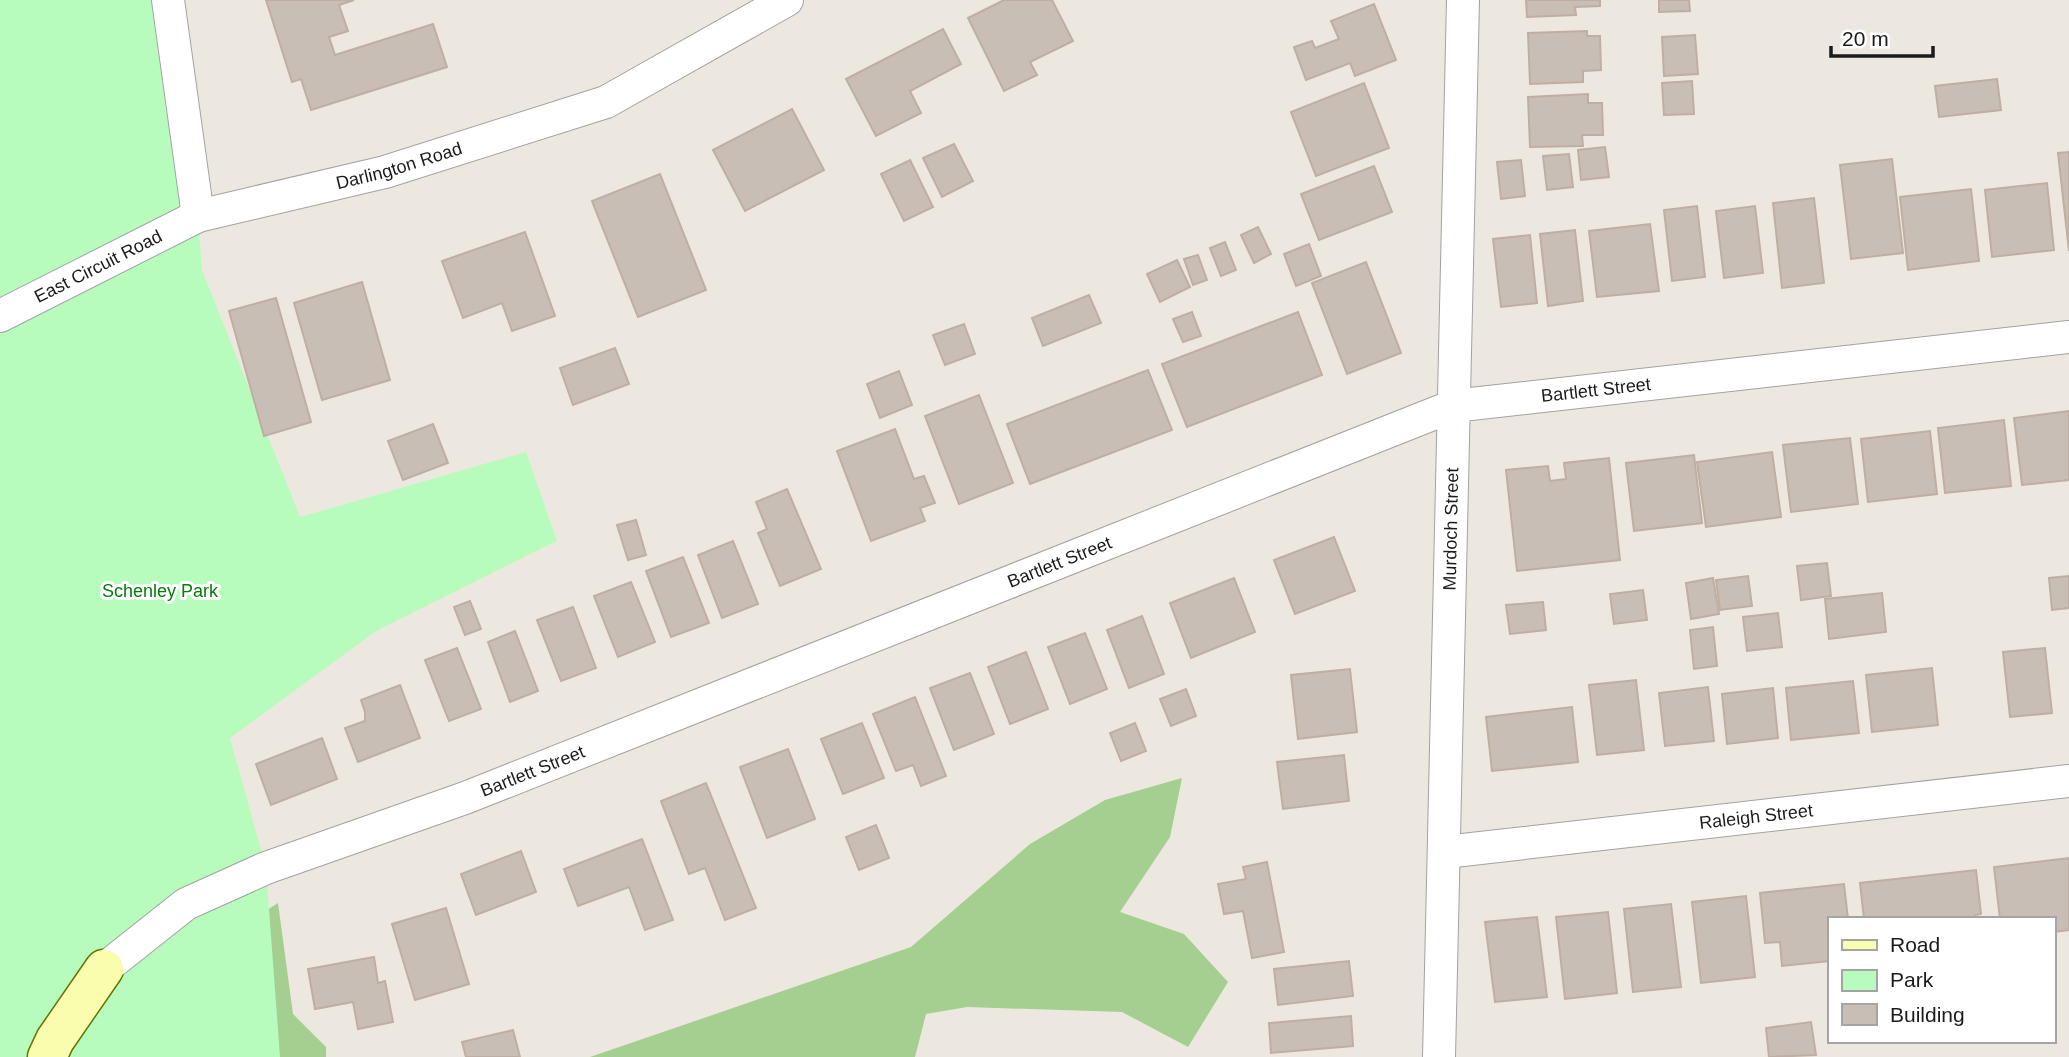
<svg xmlns="http://www.w3.org/2000/svg" width="2069" height="1057" font-family="Helvetica,sans-serif">
<rect width="100%" height="100%" fill="#ede8df"/>
<g fill="#a4cf91">
<path d="M 1182,778 L 1170,837 L 1120,912 L 1184,934 L 1228,982 L 1188,1047 L 1122,1012 L 967,1007 L 926,1014 L 915,1057 L 590,1057 L 911,947 L 1030,844 L 1105,800 Z"/>
<path d="M 278,903 L 293,1014 L 326,1047 L 326,1057 L 118,1057 L 210,947 Z"/>
</g>
<path fill="#b7fcbc" d="M 0,0 L 168,0 L 198,216 L 202,270 L 300,517 L 526,452 L 557,541 L 376,631 L 230,738 L 266,868 L 280,1057 L 0,1057 Z"/>
<g fill="#c9beb5" stroke="#bfaea1" stroke-width="2">
<path d="M 266,0 L 354,0 L 339,5 L 348,31 L 329,37 L 335,55 L 433,24 L 447,67 L 311,110 L 301,79 L 292,82 Z"/>
<path d="M 1004,0 L 1052,0 L 1073,41 L 1030,62 L 1037,75 L 1004,91 L 968,18 Z"/>
<path d="M 1526,0 L 1600,0 L 1600,6 L 1575,7 L 1576,15 L 1527,17 Z"/>
<path d="M 1659,0 L 1689,0 L 1690,11 L 1659,12 Z"/>
<path d="M 1374,4 L 1396,60 L 1355,76 L 1350,63 L 1306,80 L 1294,47 L 1312,41 L 1315,48 L 1339,39 L 1331,21 Z"/>
<path d="M 943,29 L 961,64 L 910,91 L 921,113 L 876,136 L 846,79 Z"/>
<path d="M 1587,31 L 1587,36 L 1600,36 L 1601,70 L 1583,71 L 1583,82 L 1530,84 L 1528,33 Z"/>
<path d="M 1695,35 L 1698,74 L 1664,76 L 1662,37 Z"/>
<path d="M 1997,79 L 2001,110 L 1939,117 L 1935,86 Z"/>
<path d="M 1692,81 L 1694,114 L 1664,115 L 1662,83 Z"/>
<path d="M 1364,83 L 1389,148 L 1316,176 L 1291,112 Z"/>
<path d="M 1588,94 L 1588,103 L 1602,103 L 1603,135 L 1582,135 L 1583,146 L 1530,147 L 1528,97 Z"/>
<path d="M 792,109 L 824,170 L 745,211 L 713,150 Z"/>
<path d="M 954,144 L 973,181 L 942,197 L 923,158 Z"/>
<path d="M 1605,147 L 1609,177 L 1581,180 L 1578,150 Z"/>
<path d="M 2069,152 L 2069,251 L 2058,153 Z"/>
<path d="M 1569,154 L 1573,187 L 1547,190 L 1543,156 Z"/>
<path d="M 1892,159 L 1903,253 L 1851,259 L 1840,165 Z"/>
<path d="M 910,160 L 933,207 L 904,221 L 881,174 Z"/>
<path d="M 1521,160 L 1525,196 L 1501,199 L 1497,162 Z"/>
<path d="M 1374,166 L 1392,212 L 1319,240 L 1301,194 Z"/>
<path d="M 660,174 L 706,290 L 638,317 L 592,201 Z"/>
<path d="M 2047,183 L 2054,250 L 1992,257 L 1985,190 Z"/>
<path d="M 1971,189 L 1979,261 L 1908,270 L 1900,197 Z"/>
<path d="M 1814,198 L 1824,283 L 1782,288 L 1773,203 Z"/>
<path d="M 1697,206 L 1705,277 L 1672,281 L 1664,210 Z"/>
<path d="M 1755,206 L 1763,273 L 1724,278 L 1716,211 Z"/>
<path d="M 1650,224 L 1659,291 L 1597,297 L 1589,231 Z"/>
<path d="M 1258,227 L 1271,254 L 1254,263 L 1241,235 Z"/>
<path d="M 1575,230 L 1583,301 L 1548,306 L 1540,234 Z"/>
<path d="M 525,232 L 555,316 L 512,331 L 502,303 L 463,318 L 442,261 Z"/>
<path d="M 1530,235 L 1537,303 L 1501,307 L 1493,239 Z"/>
<path d="M 1225,242 L 1236,270 L 1221,276 L 1210,248 Z"/>
<path d="M 1309,244 L 1321,276 L 1296,286 L 1284,254 Z"/>
<path d="M 1198,255 L 1207,280 L 1193,285 L 1184,259 Z"/>
<path d="M 1177,260 L 1190,287 L 1160,302 L 1147,274 Z"/>
<path d="M 1366,262 L 1401,353 L 1347,374 L 1312,283 Z"/>
<path d="M 362,282 L 390,380 L 322,400 L 294,303 Z"/>
<path d="M 1089,295 L 1101,323 L 1043,346 L 1032,318 Z"/>
<path d="M 276,298 L 311,422 L 264,436 L 229,311 Z"/>
<path d="M 1192,312 L 1201,336 L 1183,342 L 1173,319 Z"/>
<path d="M 1298,312 L 1322,375 L 1187,427 L 1162,364 Z"/>
<path d="M 964,324 L 975,354 L 945,365 L 933,335 Z"/>
<path d="M 615,348 L 629,384 L 573,405 L 560,368 Z"/>
<path d="M 1148,370 L 1172,430 L 1030,484 L 1007,424 Z"/>
<path d="M 899,371 L 912,405 L 880,418 L 867,384 Z"/>
<path d="M 979,395 L 1013,483 L 959,504 L 925,416 Z"/>
<path d="M 2069,411 L 2069,480 L 2022,485 L 2014,418 Z"/>
<path d="M 2004,420 L 2011,486 L 1945,493 L 1938,428 Z"/>
<path d="M 433,424 L 448,463 L 403,480 L 388,441 Z"/>
<path d="M 895,429 L 914,479 L 924,476 L 935,503 L 920,508 L 925,521 L 871,541 L 837,451 Z"/>
<path d="M 1930,431 L 1937,494 L 1868,502 L 1861,439 Z"/>
<path d="M 1850,438 L 1858,504 L 1791,512 L 1783,445 Z"/>
<path d="M 1772,452 L 1781,517 L 1706,527 L 1697,462 Z"/>
<path d="M 1694,455 L 1702,523 L 1634,531 L 1626,463 Z"/>
<path d="M 1609,458 L 1620,560 L 1517,571 L 1506,470 L 1548,466 L 1550,481 L 1566,479 L 1564,463 Z"/>
<path d="M 787,489 L 821,569 L 780,586 L 758,533 L 767,529 L 756,502 Z"/>
<path d="M 636,520 L 646,555 L 628,560 L 617,525 Z"/>
<path d="M 1334,537 L 1355,591 L 1295,614 L 1274,560 Z"/>
<path d="M 733,541 L 758,604 L 722,618 L 698,555 Z"/>
<path d="M 683,557 L 709,623 L 671,637 L 646,571 Z"/>
<path d="M 1827,563 L 1831,596 L 1801,600 L 1797,566 Z"/>
<path d="M 1748,576 L 1752,606 L 1720,610 L 1716,580 Z"/>
<path d="M 2069,576 L 2069,608 L 2052,610 L 2049,578 Z"/>
<path d="M 1234,578 L 1255,632 L 1191,658 L 1170,603 Z"/>
<path d="M 1713,578 L 1719,614 L 1691,619 L 1686,583 Z"/>
<path d="M 631,582 L 655,642 L 618,657 L 594,596 Z"/>
<path d="M 1643,590 L 1647,620 L 1614,624 L 1610,594 Z"/>
<path d="M 1882,593 L 1886,632 L 1829,639 L 1825,599 Z"/>
<path d="M 470,601 L 481,629 L 465,635 L 454,607 Z"/>
<path d="M 1543,602 L 1546,630 L 1510,634 L 1506,605 Z"/>
<path d="M 573,607 L 596,668 L 561,681 L 537,620 Z"/>
<path d="M 1778,613 L 1782,647 L 1747,651 L 1743,617 Z"/>
<path d="M 1142,616 L 1164,674 L 1129,688 L 1107,630 Z"/>
<path d="M 1713,627 L 1717,666 L 1694,669 L 1690,630 Z"/>
<path d="M 515,631 L 538,691 L 510,702 L 488,642 Z"/>
<path d="M 1085,633 L 1107,689 L 1070,704 L 1048,647 Z"/>
<path d="M 457,648 L 481,709 L 449,721 L 425,660 Z"/>
<path d="M 2045,648 L 2052,713 L 2010,717 L 2003,652 Z"/>
<path d="M 1026,652 L 1048,709 L 1010,724 L 988,667 Z"/>
<path d="M 1932,668 L 1938,725 L 1872,732 L 1866,675 Z"/>
<path d="M 1350,669 L 1357,732 L 1298,739 L 1291,675 Z"/>
<path d="M 970,673 L 994,734 L 954,750 L 930,688 Z"/>
<path d="M 1636,680 L 1644,750 L 1597,755 L 1589,685 Z"/>
<path d="M 1853,681 L 1859,733 L 1791,740 L 1786,688 Z"/>
<path d="M 400,685 L 420,738 L 358,762 L 345,728 L 365,721 L 365,712 L 361,700 Z"/>
<path d="M 1708,687 L 1714,741 L 1665,746 L 1659,693 Z"/>
<path d="M 1773,688 L 1778,738 L 1727,744 L 1722,694 Z"/>
<path d="M 1186,689 L 1196,716 L 1171,726 L 1160,699 Z"/>
<path d="M 915,697 L 946,776 L 921,786 L 913,765 L 896,771 L 873,714 Z"/>
<path d="M 1572,707 L 1578,762 L 1492,771 L 1486,717 Z"/>
<path d="M 862,723 L 884,778 L 843,794 L 821,739 Z"/>
<path d="M 1135,723 L 1146,751 L 1121,761 L 1110,733 Z"/>
<path d="M 322,738 L 337,779 L 271,805 L 256,764 Z"/>
<path d="M 788,749 L 815,819 L 767,838 L 740,767 Z"/>
<path d="M 1344,755 L 1349,801 L 1283,809 L 1277,762 Z"/>
<path d="M 706,783 L 756,908 L 725,920 L 705,868 L 689,874 L 661,801 Z"/>
<path d="M 876,825 L 889,858 L 859,870 L 846,837 Z"/>
<path d="M 642,839 L 673,920 L 645,930 L 629,887 L 578,906 L 564,869 Z"/>
<path d="M 521,851 L 536,892 L 476,915 L 461,874 Z"/>
<path d="M 2069,858 L 2069,930 L 2053,932 L 2053,919 L 2000,919 L 1994,867 Z"/>
<path d="M 1267,862 L 1284,952 L 1252,958 L 1243,911 L 1224,914 L 1218,884 L 1246,879 L 1243,867 Z"/>
<path d="M 1976,870 L 1981,914 L 1975,915 L 1976,919 L 1864,919 L 1860,883 Z"/>
<path d="M 1844,884 L 1848,919 L 1829,919 L 1829,961 L 1782,966 L 1780,942 L 1765,943 L 1760,893 Z"/>
<path d="M 1746,896 L 1755,977 L 1701,983 L 1692,902 Z"/>
<path d="M 1671,904 L 1681,987 L 1633,992 L 1624,909 Z"/>
<path d="M 446,908 L 469,984 L 415,1000 L 392,924 Z"/>
<path d="M 1608,912 L 1617,993 L 1565,999 L 1556,917 Z"/>
<path d="M 1537,917 L 1547,997 L 1495,1002 L 1485,922 Z"/>
<path d="M 374,957 L 378,983 L 385,981 L 393,1022 L 358,1029 L 353,1002 L 315,1009 L 308,969 Z"/>
<path d="M 1349,961 L 1353,996 L 1278,1005 L 1274,969 Z"/>
<path d="M 1351,1016 L 1353,1046 L 1271,1053 L 1269,1023 Z"/>
<path d="M 1811,1022 L 1816,1055 L 1769,1057 L 1766,1028 Z"/>
<path d="M 513,1030 L 520,1057 L 466,1057 L 462,1042 Z"/>
</g>
<g fill="none" stroke-linecap="round" stroke-linejoin="round">
<defs>
<g id="street">
<path d="M 168,0 L 198,216"/>
<path id="s1" d="M 0,316 L 198,216 L 385,172 L 606,102 L 787,0"/>
<path id="s2" d="M 1445,852 L 2069,781"/>
<path id="s3" d="M 104,969 L 186,904 L 266,868 L 465,798 L 1453,406 L 2069,337"/>
<path id="s4" d="M 1439,1057 L 1463,0"/>
</g>
<path id="secondary" d="M 47,1057 L 55,1040 L 104,969"/>
</defs>
<use href="#street" stroke="#a2a2a2" stroke-width="34"/>
<use href="#secondary" stroke="#677300" stroke-width="41"/>
<use href="#street" stroke="#fff" stroke-width="32"/>
<use href="#secondary" stroke="#f9fdae" stroke-width="38"/>
</g>
<g text-anchor="middle" stroke-width="6" stroke-linejoin="round" paint-order="stroke">
<g font-size="18" fill="#1b1b1b" stroke="#fff">
<text dy="6" stroke="none"><textPath href="#s1" startOffset="429">Darlington Road</textPath></text>
<text dy="6" stroke="none"><textPath href="#s1" startOffset="110">East Circuit Road</textPath></text>
<text dy="6" stroke="none"><textPath href="#s3" startOffset="1610">Bartlett Street</textPath></text>
<text dy="6" stroke="none"><textPath href="#s4" startOffset="528">Murdoch Street</textPath></text>
<text dy="6" stroke="none"><textPath href="#s3" startOffset="1043">Bartlett Street</textPath></text>
<text dy="6" stroke="none"><textPath href="#s3" startOffset="476">Bartlett Street</textPath></text>
<text dy="6" stroke="none"><textPath href="#s2" startOffset="313">Raleigh Street</textPath></text>
</g>
<g font-size="18" fill="#057c0e" stroke="#fff">
<text x="160" y="597">Schenley Park</text>
</g>
</g>
<rect x="1828" y="917" width="228" height="126" fill="#ffffff" stroke="#a4a4a4" stroke-width="2"/>
<rect x="1842" y="940" width="35" height="10" fill="#f9fdae" stroke="#a4a4a4" stroke-width="2"/>
<text x="1890" y="952" font-size="21" fill="#1b1b1b">Road</text>
<rect x="1842" y="970" width="35" height="21" fill="#b7fcbc" stroke="#a4a4a4" stroke-width="2"/>
<text x="1890" y="987" font-size="21" fill="#1b1b1b">Park</text>
<rect x="1842" y="1004" width="35" height="21" fill="#c9beb5" stroke="#a4a4a4" stroke-width="2"/>
<text x="1890" y="1022" font-size="21" fill="#1b1b1b">Building</text>
<path d="M1831 46v10h102v-10" fill="none" stroke="#1b1b1b" stroke-width="3.5"/>
<text x="1842" y="46" font-size="21" fill="#1b1b1b" stroke="#ffffff" stroke-width="5" paint-order="stroke">20 m</text>
</svg>
